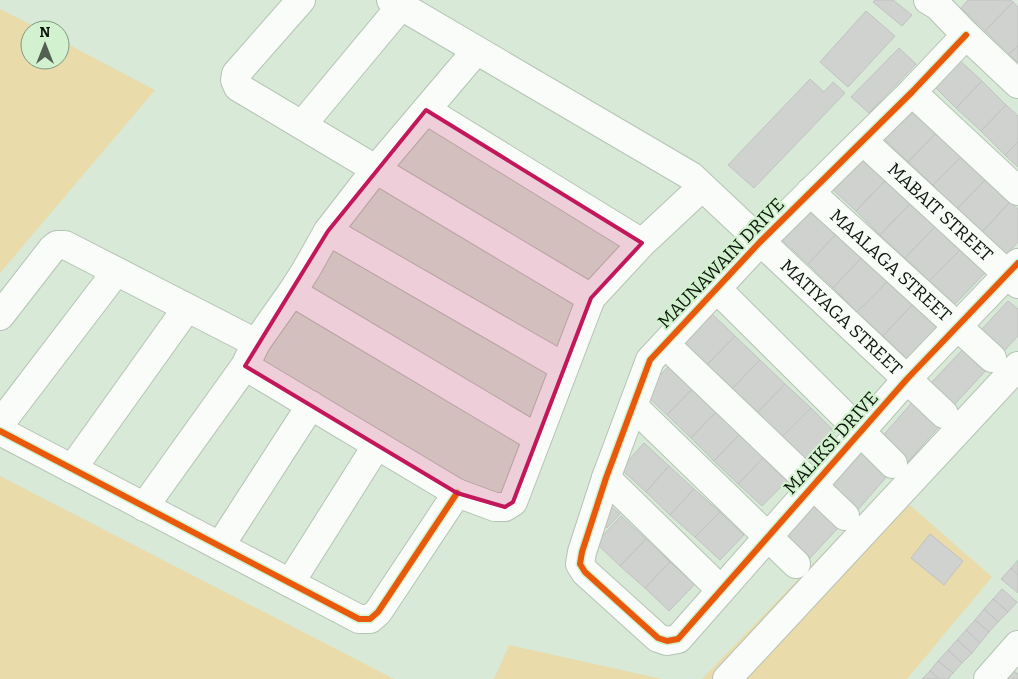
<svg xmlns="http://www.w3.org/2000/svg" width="1018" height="679" font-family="Bitter,serif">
<rect width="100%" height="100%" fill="#d8e9d7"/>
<g fill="#e9dbaa">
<path d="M 0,9 L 41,30 L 30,30 L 30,60 L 60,60 L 60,40 L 155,90 L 0,273 Z"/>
<path d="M 0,476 L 394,679 L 0,679 Z"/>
<path d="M 888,486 L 992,577 L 907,679 L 702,679 Z"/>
<path d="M 509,645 L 662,679 L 494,679 Z"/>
</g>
<g fill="#d0d2d0" stroke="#c0c2c1">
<path d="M 875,0 L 893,0 L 912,15 L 902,26 L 873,2 Z"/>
<path d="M 968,0 L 1011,0 L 1013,2 L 985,31 L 961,8 Z"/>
<path d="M 1013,2 L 1018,7 L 1018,46 L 1009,54 L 985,31 Z"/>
<path d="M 866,11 L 895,36 L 848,87 L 820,62 Z"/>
<path d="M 1018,46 L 1018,63 L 1009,54 Z"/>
<path d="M 899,48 L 916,64 L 869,113 L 851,97 Z"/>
<path d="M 957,58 L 982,81 L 956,108 L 932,84 Z"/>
<path d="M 810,79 L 824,92 L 833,82 L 845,93 L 754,188 L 728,165 Z"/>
<path d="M 982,81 L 1006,105 L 981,131 L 956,108 Z"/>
<path d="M 1006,105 L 1018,116 L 1018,142 L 1005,155 L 981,131 Z"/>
<path d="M 913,109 L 937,132 L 908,162 L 884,139 Z"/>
<path d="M 937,132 L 962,156 L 933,185 L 908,162 Z"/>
<path d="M 1018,142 L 1018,167 L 1005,155 Z"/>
<path d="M 862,156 L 887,179 L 856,211 L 831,188 Z"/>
<path d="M 962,156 L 986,179 L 957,209 L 933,185 Z"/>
<path d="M 887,179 L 911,203 L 880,235 L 856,211 Z"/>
<path d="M 986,179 L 1010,202 L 982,232 L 957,209 Z"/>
<path d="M 1010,202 L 1018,209 L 1018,242 L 1006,255 L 982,232 Z"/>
<path d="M 911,203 L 936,226 L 905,258 L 880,235 Z"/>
<path d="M 814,208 L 839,231 L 808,264 L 782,240 Z"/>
<path d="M 936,226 L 960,250 L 929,281 L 905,258 Z"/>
<path d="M 839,231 L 864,255 L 833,288 L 808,264 Z"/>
<path d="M 960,250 L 985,273 L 954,305 L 929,281 Z"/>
<path d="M 864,255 L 889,280 L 857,312 L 833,288 Z"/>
<path d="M 889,280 L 914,303 L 883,336 L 857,312 Z"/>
<path d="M 1008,301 L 1018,309 L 1018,336 L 1004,351 L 981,330 Z"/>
<path d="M 914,303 L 939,327 L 908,360 L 883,336 Z"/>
<path d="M 710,312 L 735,336 L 705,367 L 679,343 Z"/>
<path d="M 735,336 L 760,360 L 730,391 L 705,367 Z"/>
<path d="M 966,346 L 989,367 L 954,405 L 930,384 Z"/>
<path d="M 760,360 L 785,384 L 755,415 L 730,391 Z"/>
<path d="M 669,366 L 692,389 L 667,415 L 643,392 Z"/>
<path d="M 785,384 L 811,408 L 780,439 L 755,415 Z"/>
<path d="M 692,389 L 716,412 L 691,438 L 667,415 Z"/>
<path d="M 916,398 L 943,422 L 908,462 L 880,439 Z"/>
<path d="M 811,408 L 835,432 L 805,464 L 780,439 Z"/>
<path d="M 716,412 L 740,434 L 714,461 L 691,438 Z"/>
<path d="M 740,434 L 764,457 L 738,484 L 714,461 Z"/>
<path d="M 644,443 L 669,466 L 646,492 L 621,469 Z"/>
<path d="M 858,448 L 888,475 L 856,512 L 825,485 Z"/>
<path d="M 764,457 L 788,480 L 762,506 L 738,484 Z"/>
<path d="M 669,466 L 694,489 L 670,515 L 646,492 Z"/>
<path d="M 694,489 L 720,512 L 695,537 L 670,515 Z"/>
<path d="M 810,501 L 839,527 L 810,558 L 781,532 Z"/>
<path d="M 608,504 L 620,514 L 607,528 L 596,517 Z"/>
<path d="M 720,512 L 744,535 L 720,560 L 695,537 Z"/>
<path d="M 621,516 L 646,539 L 620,566 L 596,543 Z"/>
<path d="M 930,534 L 963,561 L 944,585 L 911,558 Z"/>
<path d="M 646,539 L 670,562 L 645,588 L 620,566 Z"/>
<path d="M 1018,560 L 1018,575 L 1011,568 Z"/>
<path d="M 670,562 L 695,584 L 669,611 L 645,588 Z"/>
<path d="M 1011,568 L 1018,575 L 1018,593 L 1001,579 Z"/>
<path d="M 1002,589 L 1017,602 L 1008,612 L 993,599 Z"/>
<path d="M 993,599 L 1008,612 L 998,622 L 984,609 Z"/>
<path d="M 984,609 L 998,622 L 989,632 L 975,620 Z"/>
<path d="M 975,620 L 989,632 L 980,643 L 966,630 Z"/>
<path d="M 966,630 L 980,643 L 972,653 L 957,640 Z"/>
<path d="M 957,640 L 972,653 L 962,663 L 948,650 Z"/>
<path d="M 948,650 L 962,663 L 953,673 L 938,661 Z"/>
<path d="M 938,661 L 953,673 L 948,679 L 939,679 L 930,671 Z"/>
<path d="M 1009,668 L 1018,674 L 1018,679 L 1001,679 Z"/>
<path d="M 930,671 L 939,679 L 922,679 Z"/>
</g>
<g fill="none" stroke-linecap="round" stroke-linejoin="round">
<defs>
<g id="minor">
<path d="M 301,0 L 236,74 L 235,80 L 238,87 L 591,298"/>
<path id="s1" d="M 391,0 L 691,176 L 944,414"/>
<path d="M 928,0 L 938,6 L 966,35 L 1018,84"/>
<path d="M 966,35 L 912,92 L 760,242 L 650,360 L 606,478 L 582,552 L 580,564 L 585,572 L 658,638 L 667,641 L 678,639 L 907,379 L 1018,263"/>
<path d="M 912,92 L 1018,191"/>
<path d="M 426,110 L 642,243"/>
<path d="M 302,125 L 401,6"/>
<path id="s2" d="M 863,141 L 1018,284"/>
<path id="s3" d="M 810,192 L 992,358"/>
<path d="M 328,231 L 564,367"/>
<path d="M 717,289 L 893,464"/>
<path d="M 292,292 L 537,438"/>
<path d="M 0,316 L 52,249 L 57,245 L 65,245 L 256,343"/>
<path d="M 665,344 L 845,516"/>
<path d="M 245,366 L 457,493 L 495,507 L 505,507 L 513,502 L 591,298 L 642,243 L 702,187"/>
<path d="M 633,406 L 796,564"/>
<path d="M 0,424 L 116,272"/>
<path d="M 0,431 L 359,619 L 370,619 L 378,612 L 457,493"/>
<path d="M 72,469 L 187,308"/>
<path d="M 606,478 L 721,590"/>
<path d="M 144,507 L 245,366 L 256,343 L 292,292 L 306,270 L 328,231 L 376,169 L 476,51"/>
<path d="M 220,546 L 311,405"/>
<path d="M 290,583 L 377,445"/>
<path d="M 727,679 L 1018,366"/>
<path d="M 988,679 L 1018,645"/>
</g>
</defs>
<use href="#minor" stroke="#b5c3b4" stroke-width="30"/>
<use href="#minor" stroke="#f9fcf9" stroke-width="28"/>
<defs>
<g id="cycleway">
<path d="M 966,35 L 912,92 L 760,242 L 650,360 L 606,478 L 582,552 L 580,564 L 585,572 L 658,638 L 667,641 L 678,639 L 907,379 L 1018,263"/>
<path d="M 0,431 L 359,619 L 370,619 L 378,612 L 457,493"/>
</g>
</defs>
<use href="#cycleway" stroke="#d2f1cf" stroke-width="9"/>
<use href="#cycleway" stroke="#e8590c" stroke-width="6"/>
</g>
<path fill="#c2185b" fill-opacity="0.2" stroke="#c2185b" stroke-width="4" stroke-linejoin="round" d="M 426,110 L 642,243 L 591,298 L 513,502 L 505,507 L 457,493 L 245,366 L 328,231 Z"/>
<g text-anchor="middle" stroke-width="4.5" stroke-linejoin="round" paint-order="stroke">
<g font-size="18" fill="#0b150a" stroke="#d2f1cf">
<text dy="6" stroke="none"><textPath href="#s2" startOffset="105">MABAIT STREET</textPath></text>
<text transform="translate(721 263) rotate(-46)" y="6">MAUNAWAIN DRIVE</text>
<text dy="6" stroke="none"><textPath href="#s3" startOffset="109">MAALAGA STREET</textPath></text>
<text dy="6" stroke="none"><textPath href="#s1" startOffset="554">MATIYAGA STREET</textPath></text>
<text transform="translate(831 443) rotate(-48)" y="6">MALIKSI DRIVE</text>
</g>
</g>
<g transform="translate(45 45)"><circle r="24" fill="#d2f1cf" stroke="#829980"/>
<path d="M0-4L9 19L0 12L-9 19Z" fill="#535f52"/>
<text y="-8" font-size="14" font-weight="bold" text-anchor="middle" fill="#0b150a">N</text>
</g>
</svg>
